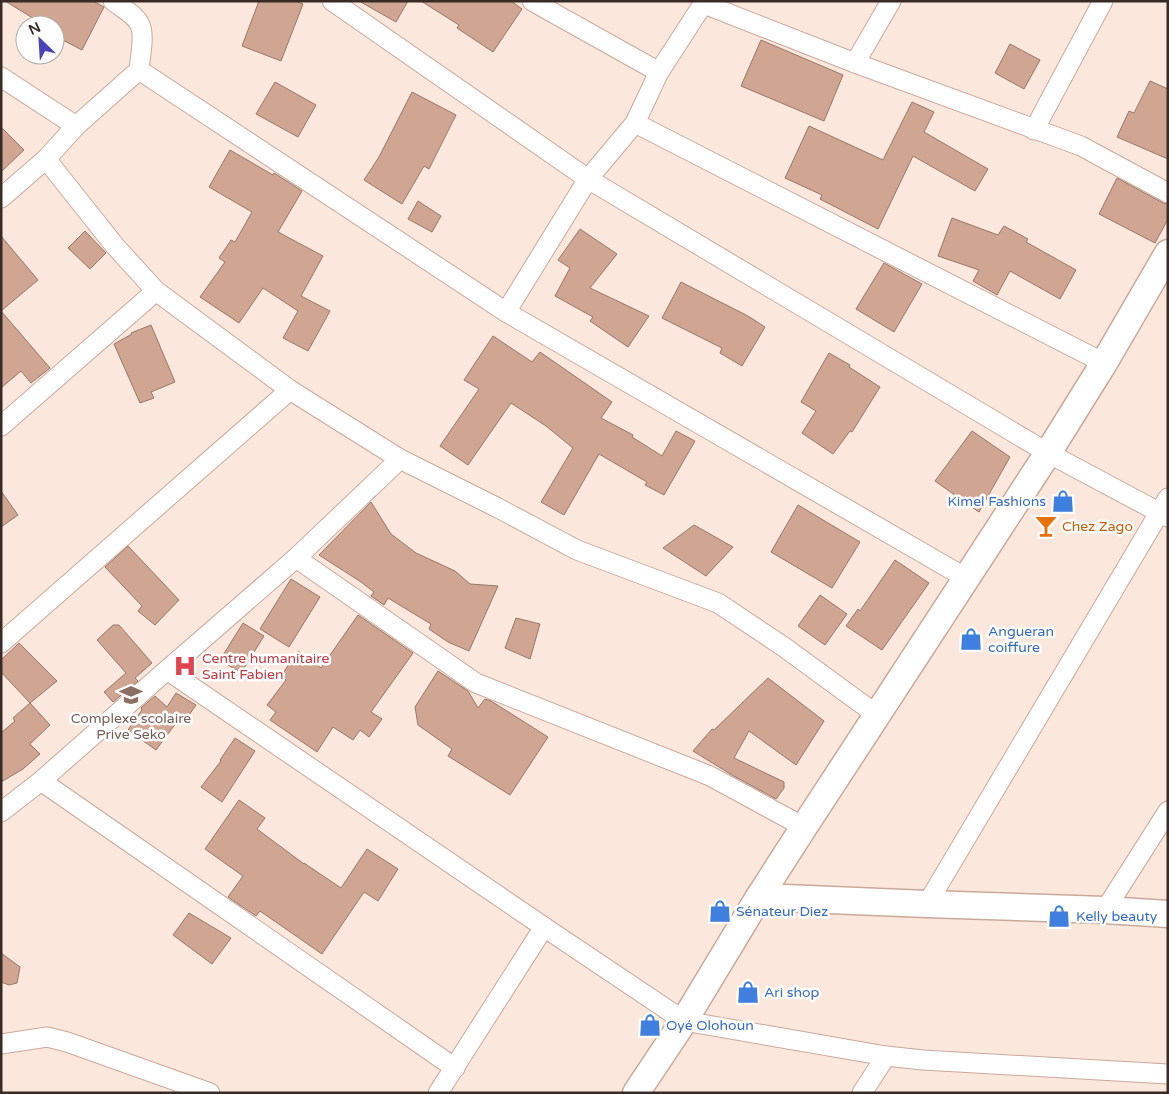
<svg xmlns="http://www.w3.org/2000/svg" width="1169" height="1094" font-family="'Varela Round',sans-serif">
<rect width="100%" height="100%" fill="#fce7dd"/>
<g fill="#d0a591" stroke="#977768">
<path d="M 5,1 L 93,1 L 104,7 L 82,50 L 55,36 L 55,25 L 32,25 L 36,20 Z"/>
<path d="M 259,1 L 295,1 L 303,4 L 281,61 L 242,46 Z"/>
<path d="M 359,1 L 408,1 L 396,22 Z"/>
<path d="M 421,1 L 511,1 L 522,9 L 493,52 L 457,28 L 459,25 Z"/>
<path d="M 761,40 L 843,75 L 824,121 L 741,86 Z"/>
<path d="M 1010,44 L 1040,60 L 1024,89 L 995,73 Z"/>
<path d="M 1150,81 L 1168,89 L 1168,159 L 1117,137 L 1129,111 L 1134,113 Z"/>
<path d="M 275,82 L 316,105 L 298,137 L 256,114 Z"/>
<path d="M 412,92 L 456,115 L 429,169 L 424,166 L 402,204 L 364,180 L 379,157 Z"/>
<path d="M 912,102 L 934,112 L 924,132 L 988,169 L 975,191 L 913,156 L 878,229 L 820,199 L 822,195 L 785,178 L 809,126 L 883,160 Z"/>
<path d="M 1,127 L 24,150 L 1,172 Z"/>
<path d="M 230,150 L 273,175 L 274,173 L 302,191 L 278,232 L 323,256 L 301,296 L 330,311 L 308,351 L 283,338 L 298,311 L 263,288 L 239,323 L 200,297 L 225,262 L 219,258 L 231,240 L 235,242 L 252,212 L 209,187 Z"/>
<path d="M 1117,178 L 1163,203 L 1168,204 L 1168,219 L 1155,243 L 1099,214 Z"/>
<path d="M 418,201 L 441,216 L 432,232 L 408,219 Z"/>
<path d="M 952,218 L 998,235 L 1004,226 L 1028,239 L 1026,242 L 1076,270 L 1060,299 L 1010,271 L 997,295 L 973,281 L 979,270 L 938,256 Z"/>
<path d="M 580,229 L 617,254 L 590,288 L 649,316 L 628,347 L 590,321 L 593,317 L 555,296 L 570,268 L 558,260 Z"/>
<path d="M 85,231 L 106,253 L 90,269 L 68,248 Z"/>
<path d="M 1,236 L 38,280 L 1,311 L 50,368 L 31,383 L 21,371 L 1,388 Z"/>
<path d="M 884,263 L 922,284 L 894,332 L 856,309 Z"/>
<path d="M 681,282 L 748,316 L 765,327 L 742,366 L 720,353 L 722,348 L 662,318 Z"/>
<path d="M 151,325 L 175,382 L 151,392 L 154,398 L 140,403 L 114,344 L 132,334 L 131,333 Z"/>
<path d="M 493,336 L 532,362 L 540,352 L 612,402 L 601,418 L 633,435 L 632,437 L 662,456 L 676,431 L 695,441 L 664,495 L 645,485 L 647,482 L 599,454 L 564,515 L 541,502 L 573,448 L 546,426 L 511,403 L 468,465 L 440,446 L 479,389 L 464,380 Z"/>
<path d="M 829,353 L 850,365 L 849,367 L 880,387 L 852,432 L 850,431 L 833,454 L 802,433 L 816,411 L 801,402 Z"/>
<path d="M 972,431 L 1010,457 L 979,512 L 935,481 Z"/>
<path d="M 1,491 L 18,515 L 1,527 Z"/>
<path d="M 371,502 L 391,534 L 416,553 L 455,571 L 470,584 L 498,586 L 469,651 L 448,642 L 429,629 L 431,624 L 388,598 L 384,605 L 371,596 L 374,592 L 361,582 L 319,555 Z"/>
<path d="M 798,505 L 860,542 L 832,588 L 771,552 Z"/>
<path d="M 694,525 L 733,547 L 706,576 L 663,548 Z"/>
<path d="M 128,546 L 179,600 L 155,625 L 138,611 L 142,606 L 105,567 Z"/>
<path d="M 895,560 L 929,583 L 882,650 L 846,626 L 858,609 L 860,611 Z"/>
<path d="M 291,579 L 320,597 L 289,647 L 260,629 Z"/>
<path d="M 820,595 L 847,614 L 825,645 L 798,626 Z"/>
<path d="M 358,615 L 413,653 L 371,712 L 382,719 L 369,737 L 360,730 L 353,740 L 333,727 L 317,752 L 270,720 L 276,712 L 267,705 L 286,680 L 281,676 L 298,651 L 321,668 Z"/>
<path d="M 516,618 L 540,624 L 530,659 L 505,648 Z"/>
<path d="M 243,623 L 264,636 L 241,673 L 220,660 Z"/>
<path d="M 113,625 L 119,625 L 152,663 L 135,678 L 138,681 L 113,702 L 104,692 L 126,673 L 97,640 Z"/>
<path d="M 19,643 L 57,681 L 30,703 L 1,672 L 1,660 Z"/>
<path d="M 438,671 L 468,691 L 478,708 L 485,699 L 491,701 L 548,737 L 510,795 L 448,756 L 452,749 L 418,725 L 415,707 Z"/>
<path d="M 768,678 L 824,721 L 796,765 L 749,731 L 734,758 L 784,782 L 784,788 L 776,799 L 732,775 L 693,751 L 712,729 L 714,730 Z"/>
<path d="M 176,693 L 196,705 L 187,718 L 182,715 L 156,750 L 128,730 L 142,710 L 141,708 L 155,696 L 167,707 Z"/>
<path d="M 30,703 L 50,725 L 30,744 L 40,754 L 23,769 L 1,782 L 1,733 L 15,721 L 13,718 Z"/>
<path d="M 235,738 L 255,751 L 222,802 L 201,787 L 221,761 L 220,760 Z"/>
<path d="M 239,800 L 265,818 L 257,829 L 304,864 L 304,863 L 341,888 L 367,849 L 398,869 L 378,901 L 364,892 L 322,954 L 260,911 L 256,916 L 228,897 L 243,876 L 205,849 Z"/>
<path d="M 189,913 L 231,938 L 212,964 L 173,935 Z"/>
<path d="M 1,953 L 20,967 L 17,983 L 9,985 L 1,982 Z"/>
</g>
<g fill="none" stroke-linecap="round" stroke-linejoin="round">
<defs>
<g id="street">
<path d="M 332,1 L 588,179 L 1048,453 L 1168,517"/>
<path d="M 532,1 L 659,72"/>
<path d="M 704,4 L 855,63 L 1081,146 L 1168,193"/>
<path d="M 855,63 L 891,1"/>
<path d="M 139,70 L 506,312 L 966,578"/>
<path d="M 1,77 L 76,126"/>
<path d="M 635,123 L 1104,363"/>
<path d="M 1034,130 L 1103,1"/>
<path d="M 46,159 L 115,246 L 156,291 L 290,390 L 400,459 L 498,508 L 577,550 L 718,603 L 784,647 L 877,715"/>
<path d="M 1,198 L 46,159 L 76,126 L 139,70 C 140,58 145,35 140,25 C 136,15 122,8 113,1"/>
<path d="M 506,312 L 588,179 L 635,123 L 659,72 L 705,1"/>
<path d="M 1,426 L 156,291"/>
<path d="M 296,558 L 476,683 L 710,776 L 804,827"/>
<path d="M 1,643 L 290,390"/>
<path d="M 167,670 L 544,927 L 684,1021 L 886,1056 L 923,1060 L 1168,1074"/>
<path d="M 41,781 L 455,1068"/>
<path d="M 1,812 L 41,781 L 167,670 L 296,558 L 400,459"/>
<path d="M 927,904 L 1168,498"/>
<path d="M 1105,910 L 1168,811"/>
<path d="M 1,1044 L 47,1037 L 67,1042 L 210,1093"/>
<path d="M 438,1093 L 544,927"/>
<path d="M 862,1093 L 886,1056"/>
</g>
<g id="secondary">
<path d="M 759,897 L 927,904 L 1105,910 L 1168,914"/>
<path d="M 636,1093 L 684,1021 L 759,897 L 804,827 L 1048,453 L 1104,363 L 1168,253"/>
</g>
</defs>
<use href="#street" stroke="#cba99a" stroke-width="21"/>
<use href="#secondary" stroke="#cba99a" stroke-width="29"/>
<use href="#street" stroke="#fff" stroke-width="19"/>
<use href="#secondary" stroke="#fff" stroke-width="26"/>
</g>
<defs>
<symbol id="shop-bare" viewBox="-9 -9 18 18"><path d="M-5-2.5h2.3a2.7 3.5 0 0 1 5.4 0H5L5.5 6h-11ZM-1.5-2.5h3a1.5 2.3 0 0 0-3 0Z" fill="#3f7fe0" stroke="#fff" stroke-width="2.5" paint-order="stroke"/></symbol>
<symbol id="bar-bare" viewBox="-9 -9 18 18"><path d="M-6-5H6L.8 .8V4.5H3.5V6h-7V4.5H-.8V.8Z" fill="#e8710a" stroke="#fff" stroke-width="2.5" paint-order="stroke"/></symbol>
<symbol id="hospital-bare" viewBox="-9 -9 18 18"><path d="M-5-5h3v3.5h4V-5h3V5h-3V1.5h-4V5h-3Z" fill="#e0444e" stroke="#fff" stroke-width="2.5" paint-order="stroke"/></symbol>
<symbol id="school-bare" viewBox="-9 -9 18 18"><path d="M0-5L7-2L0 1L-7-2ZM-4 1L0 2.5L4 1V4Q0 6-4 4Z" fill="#8d6e63" stroke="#fff" stroke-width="2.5" paint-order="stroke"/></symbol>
</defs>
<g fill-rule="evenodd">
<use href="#shop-bare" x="1047" y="485" width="32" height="32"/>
<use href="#bar-bare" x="1030" y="510" width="32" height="32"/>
<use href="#shop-bare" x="955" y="623" width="32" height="32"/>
<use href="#hospital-bare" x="169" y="650" width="32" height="32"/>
<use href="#school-bare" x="115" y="679" width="32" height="32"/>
<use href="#shop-bare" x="704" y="895" width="32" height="32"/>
<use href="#shop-bare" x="1043" y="900" width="32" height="32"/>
<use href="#shop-bare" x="732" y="976" width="32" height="32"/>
<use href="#shop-bare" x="634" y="1009" width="32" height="32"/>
</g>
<g text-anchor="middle" stroke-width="5" stroke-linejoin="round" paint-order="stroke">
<g font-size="14" fill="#366cbe" stroke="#fff" text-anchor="start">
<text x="1046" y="506" text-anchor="end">Kimel Fashions</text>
<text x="988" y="636">Angueran<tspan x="988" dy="16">coiffure</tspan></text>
<text x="736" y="916">Sénateur Diez</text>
<text x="1076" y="921">Kelly beauty</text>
<text x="764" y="997">Ari shop</text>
<text x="666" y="1030">Oyé Olohoun</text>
</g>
<g font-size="14" fill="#c56008" stroke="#fff" text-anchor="start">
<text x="1062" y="531">Chez Zago</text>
</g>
<g font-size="14" fill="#be3a42" stroke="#fff" text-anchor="start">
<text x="202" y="663">Centre humanitaire<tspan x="202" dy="16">Saint Fabien</tspan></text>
</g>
<g font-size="14" fill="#785e54" stroke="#fff">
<text x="131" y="723">Complexe scolaire<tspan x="131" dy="16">Prive Seko</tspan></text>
</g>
</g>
<rect width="1169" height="1094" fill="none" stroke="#392c26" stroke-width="5"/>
<g transform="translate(40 40) rotate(335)"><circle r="24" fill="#ffffff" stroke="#b0aba8"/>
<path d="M0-4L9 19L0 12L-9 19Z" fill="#4845bb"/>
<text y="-8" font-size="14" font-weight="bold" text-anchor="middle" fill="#392c26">N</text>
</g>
</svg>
